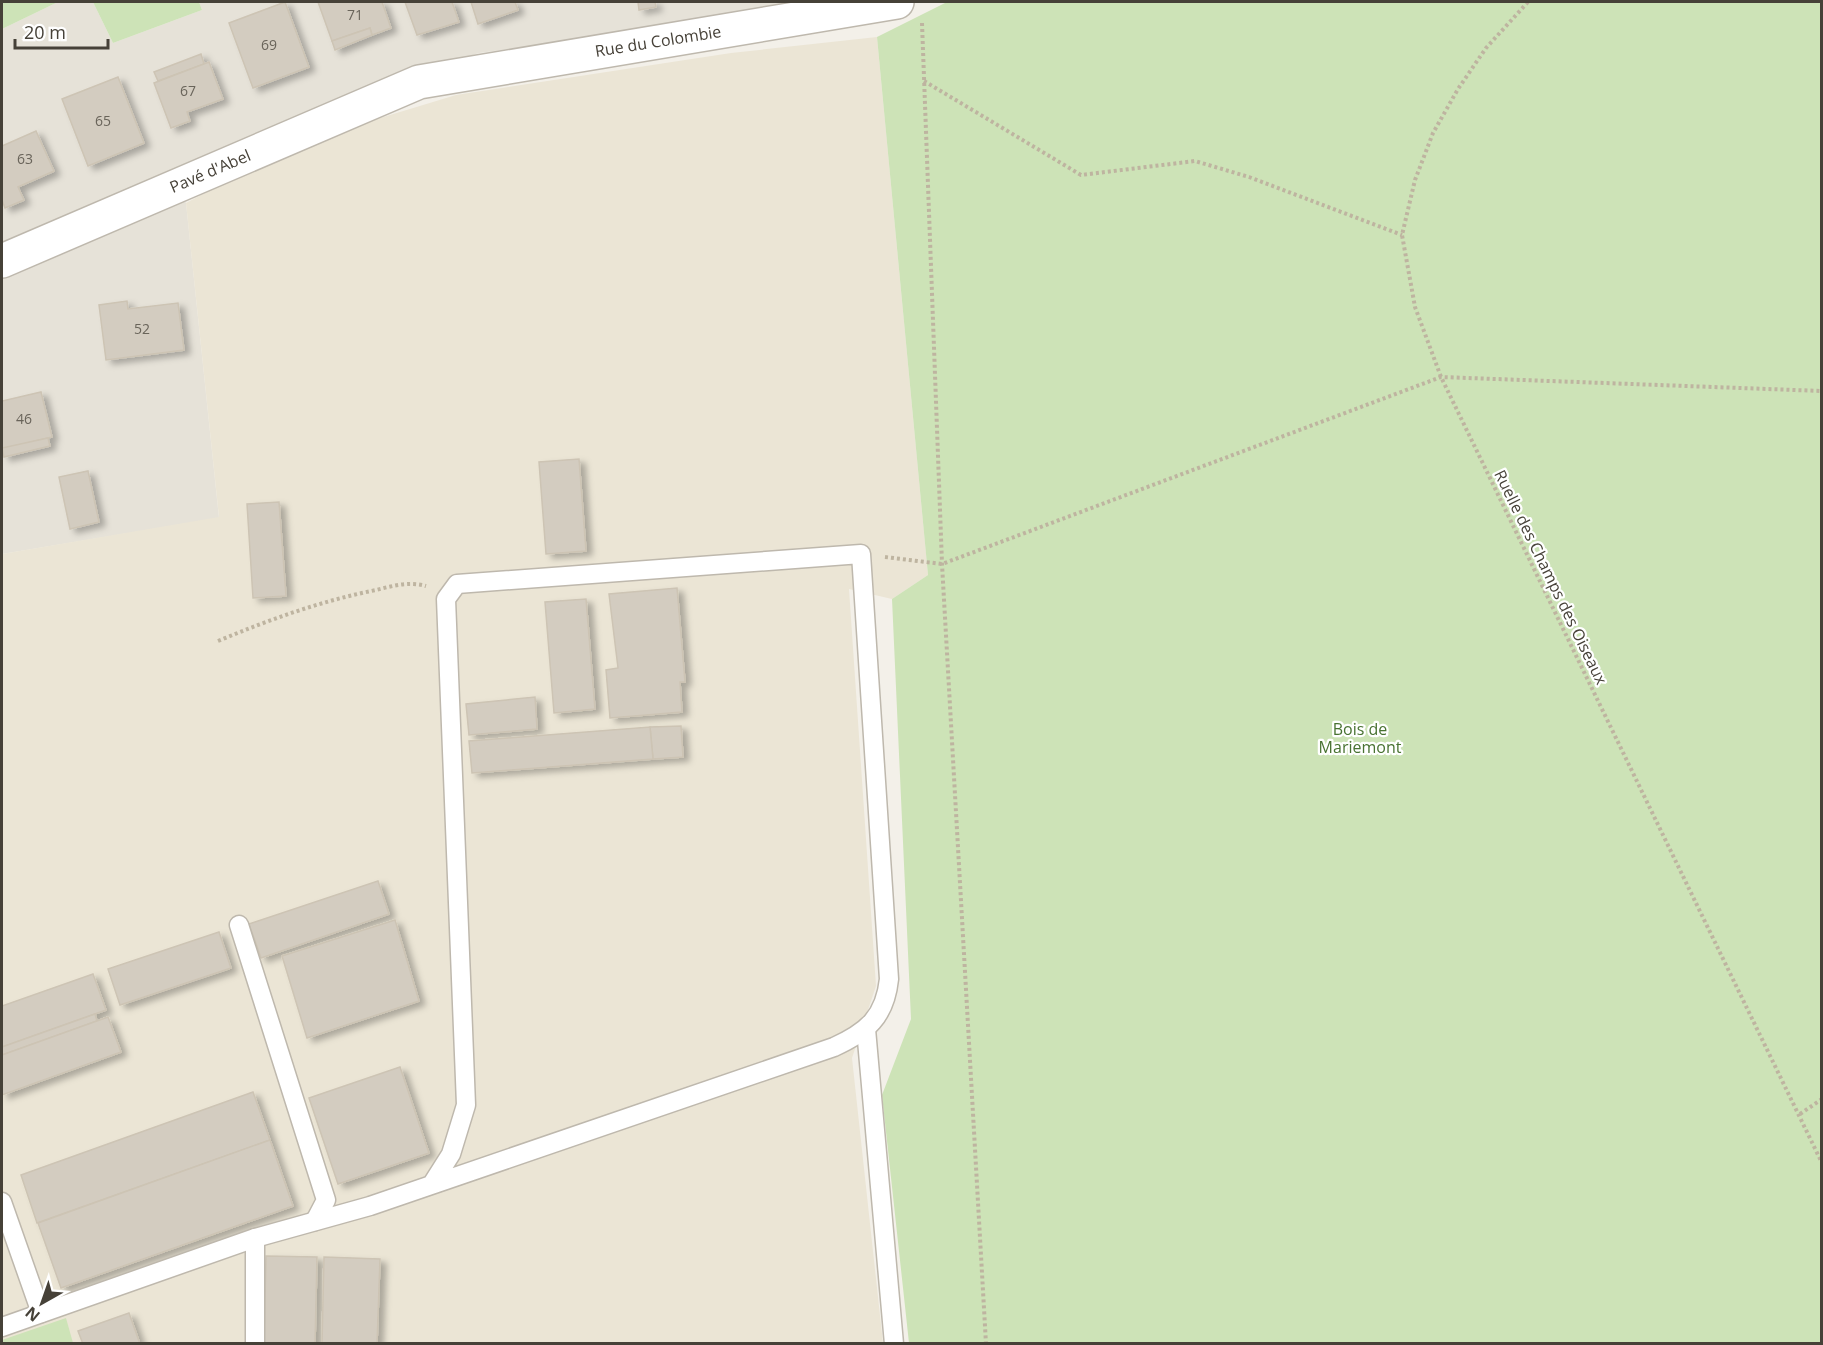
<svg xmlns="http://www.w3.org/2000/svg" width="1823" height="1345" font-family="'Open Sans',sans-serif">
<defs>
<filter id="shadow"><feDropShadow dx="6" dy="4" stdDeviation="3" flood-color="#0004"/></filter>
</defs>
<rect width="100%" height="100%" fill="#f3f0e9"/>
<path fill="#e6e2d8" d="M 58,2 L 93,2 L 113,43 L 202,10 L 199,2 L 844,2 L 479,53 L 394,80 L 170,175 L 186,203 L 219,518 L 2,554 L 2,29 Z"/>
<path fill="#ebe5d5" d="M 877,37 L 928,575 L 892,599 L 849,589 L 876,986 L 852,1058 L 883,1343 L 2,1344 L 2,554 L 219,517 L 186,203 L 245,172 L 367,122 L 456,95 L 731,53 Z"/>
<g fill="#cde3b7">
<path d="M 2,2 L 58,2 L 2,29 Z"/>
<path d="M 93,2 L 199,2 L 202,10 L 113,43 Z"/>
<path d="M 947,2 L 1821,2 L 1821,1343 L 909,1343 L 882,1095 L 911,1019 L 892,599 L 928,575 L 877,37 Z"/>
<path d="M 66,1318 L 73,1343 L 2,1343 L 2,1340 Z"/>
</g>
<g fill="#d3ccc0" stroke="#cdc4b4" stroke-width="1.5" filter="url(#shadow)">
<path d="M 285,2 L 309,67 L 253,88 L 229,23 Z"/>
<path d="M 318,2 L 382,2 L 391,28 L 372,35 L 370,28 L 332,41 Z"/>
<path d="M 405,2 L 452,2 L 459,22 L 417,35 Z"/>
<path d="M 471,2 L 515,2 L 518,10 L 478,24 Z"/>
<path d="M 638,2 L 655,2 L 656,7 L 639,10 Z"/>
<path d="M 370,28 L 372,35 L 335,50 L 332,41 Z"/>
<path d="M 201,54 L 204,64 L 158,81 L 154,72 Z"/>
<path d="M 209,62 L 223,99 L 187,112 L 190,121 L 171,128 L 154,83 Z"/>
<path d="M 118,77 L 144,143 L 88,166 L 62,99 Z"/>
<path d="M 36,131 L 54,171 L 18,187 L 24,200 L 5,208 L 2,200 L 2,146 Z"/>
<path d="M 127,301 L 128,309 L 178,303 L 184,350 L 106,360 L 99,305 Z"/>
<path d="M 41,392 L 52,437 L 2,449 L 2,401 Z"/>
<path d="M 48,438 L 50,446 L 4,457 L 2,448 Z"/>
<path d="M 579,459 L 586,551 L 546,554 L 539,462 Z"/>
<path d="M 88,471 L 99,522 L 70,529 L 59,477 Z"/>
<path d="M 279,502 L 286,596 L 253,598 L 247,504 Z"/>
<path d="M 677,588 L 685,682 L 680,682 L 682,712 L 610,718 L 606,670 L 618,668 L 609,594 Z"/>
<path d="M 586,599 L 595,709 L 554,713 L 545,602 Z"/>
<path d="M 535,697 L 537,729 L 469,735 L 466,704 Z"/>
<path d="M 681,726 L 683,757 L 653,759 L 650,727 Z"/>
<path d="M 650,727 L 653,759 L 472,773 L 469,741 Z"/>
<path d="M 378,881 L 389,914 L 261,958 L 249,924 Z"/>
<path d="M 395,920 L 419,1001 L 307,1038 L 282,956 Z"/>
<path d="M 219,932 L 231,968 L 120,1005 L 108,969 Z"/>
<path d="M 93,974 L 106,1010 L 2,1047 L 2,1006 Z"/>
<path d="M 95,1014 L 97,1021 L 2,1055 L 2,1047 Z"/>
<path d="M 108,1017 L 121,1052 L 2,1095 L 2,1055 Z"/>
<path d="M 400,1067 L 429,1153 L 338,1184 L 309,1098 Z"/>
<path d="M 253,1092 L 270,1140 L 37,1223 L 21,1175 Z"/>
<path d="M 270,1140 L 293,1206 L 61,1288 L 38,1223 Z"/>
<path d="M 266,1256 L 317,1257 L 315,1344 L 264,1344 Z"/>
<path d="M 324,1257 L 380,1259 L 377,1344 L 322,1344 Z"/>
<path d="M 129,1313 L 140,1344 L 83,1344 L 78,1331 Z"/>
</g>
<g fill="none" stroke-linecap="round" stroke-linejoin="round">
<defs>
<g id="lane">
<path d="M 239,925 L 326,1200 L 315,1221"/>
<path d="M 866,1029 L 894,1344"/>
<path d="M 2,1202 L 41,1313"/>
<path d="M 2,1327 L 255,1238 L 370,1206 L 834,1047 C 867,1032 885,1017 889,979 L 861,554 L 457,584 L 446,599 L 466,1105 L 451,1154 L 432,1184"/>
<path d="M 255,1344 L 255,1238"/>
</g>
<path id="street" d="M 2,261 L 419,82 L 897,2"/>
</defs>
<use href="#lane" stroke="#beb8ad" stroke-width="21"/>
<use href="#street" stroke="#beb8ad" stroke-width="36"/>
<g stroke="#beb4a0" stroke-width="4" stroke-dasharray="3 3" stroke-linecap="butt">
<path d="M 1528,2 L 1486,48 L 1458,89 L 1433,133 L 1415,180 L 1402,235 L 1415,307 L 1441,377 L 1822,1163"/>
<path d="M 922,23 L 942,564 L 986,1344"/>
<path d="M 924,81 L 1081,175 L 1195,161 L 1249,177 L 1402,235"/>
<path d="M 885,557 L 942,564 L 1441,377 L 1822,391"/>
<path d="M 218,641 C 271,619 321,601 376,590 C 392,586 409,581 426,586"/>
<path d="M 1800,1114 L 1822,1099"/>
</g>
<use href="#lane" stroke="#fff" stroke-width="18"/>
<use href="#street" stroke="#fff" stroke-width="33"/>
</g>
<g text-anchor="middle" stroke-width="4.5" stroke-linejoin="round" paint-order="stroke">
<g font-size="14" fill="#69645a">
<text x="355" y="20">71</text>
<text x="269" y="50">69</text>
<text x="188" y="96">67</text>
<text x="103" y="126">65</text>
<text x="25" y="164">63</text>
<text x="142" y="334">52</text>
<text x="24" y="424">46</text>
</g>
<g font-size="16" fill="#464138" stroke="#fff">
<text transform="translate(658 41) rotate(-9)" y="6">Rue du Colombie</text>
<text transform="translate(210 171) rotate(-23)" y="6">Pavé d'Abel</text>
<text transform="translate(1551 577) rotate(64)" y="6">Ruelle des Champs des Oiseaux</text>
</g>
<g font-size="16" fill="#487231" stroke="#fff">
<text x="1360" y="735">Bois de<tspan x="1360" dy="18">Mariemont</tspan></text>
</g>
</g>
<rect width="1823" height="1345" fill="none" stroke="#464138" stroke-width="6"/>
<g transform="translate(42 1303) rotate(220)" stroke="#ffffff" stroke-width="4.5" paint-order="stroke">
<path d="M0-4.5L10 22L0 15L-10 22Z" fill="#464138"/>
<text y="-9" font-size="16" font-weight="bold" text-anchor="middle" fill="#464138">N</text>
</g>
<path d="M15 39v9h93v-9" fill="none" stroke="#464138" stroke-width="3"/>
<text x="24" y="39" font-size="18" fill="#464138" stroke="#ffffff" stroke-width="4.5" paint-order="stroke">20 m</text>
</svg>
